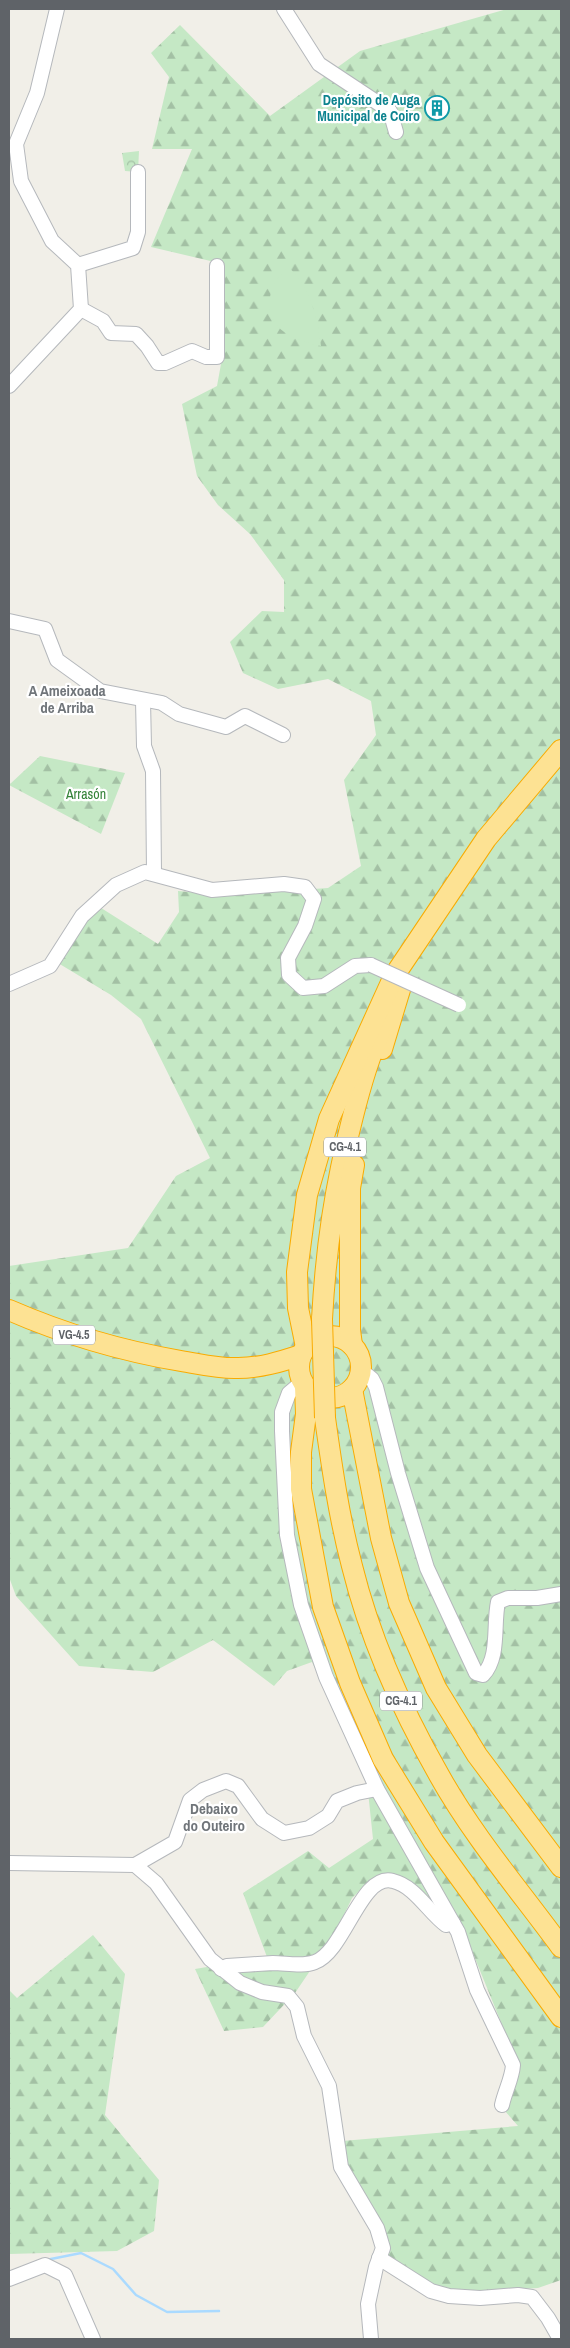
<svg xmlns="http://www.w3.org/2000/svg" width="570" height="2348" font-family="'Archivo Narrow',sans-serif">
<defs>
<pattern id="forest-firs" width="22" height="20" patternUnits="userSpaceOnUse" patternTransform="scale(1.25)"><rect width="22" height="20" fill="#c5e8c5"/><path d="M5 1l3.5 6h-7zM16 11l3.5 6h-7z" fill="#a3c0a4"/></pattern>
<pattern id="park-crowns" width="20" height="18" patternUnits="userSpaceOnUse" patternTransform="scale(1.25)"><rect width="20" height="18" fill="#c5e8c5"/><path d="M2 6a3 3 0 1 1 6 0M12 15a3 3 0 1 1 6 0" fill="none" stroke="#a3c0a4"/></pattern>
</defs>
<rect width="100%" height="100%" fill="#f1efe8"/>
<g fill="url(#forest-firs)">
<path d="M 507,9 L 561,9 L 561,2280 L 538,2288 L 486,2291 L 445,2291 L 417,2277 L 387,2255 L 348,2175 L 342,2141 L 518,2126 L 505,2111 L 518,2064 L 459,1919 L 374,1877 L 352,1898 L 335,1934 L 295,1993 L 263,2027 L 224,2031 L 195,1969 L 267,1957 L 243,1893 L 308,1851 L 329,1868 L 373,1839 L 367,1782 L 312,1662 L 287,1671 L 274,1686 L 213,1640 L 153,1672 L 79,1666 L 16,1596 L 9,1577 L 9,1266 L 128,1248 L 176,1176 L 210,1158 L 141,1019 L 111,995 L 58,963 L 98,906 L 158,944 L 179,912 L 178,891 L 223,895 L 328,888 L 361,866 L 344,780 L 376,735 L 371,701 L 328,679 L 278,689 L 243,673 L 230,642 L 262,611 L 284,612 L 284,580 L 250,534 L 218,505 L 197,476 L 182,404 L 217,386 L 223,353 L 219,263 L 151,247 L 192,149 L 152,149 L 169,77 L 151,53 L 180,25 L 270,116 L 360,51 Z"/>
<path d="M 40,756 L 125,773 L 101,834 L 9,785 Z"/>
<path d="M 93,1935 L 125,1974 L 105,2115 L 159,2180 L 154,2231 L 117,2251 L 9,2254 L 9,1990 L 17,1998 Z"/>
</g>
<path fill="url(#park-crowns)" d="M 139,151 L 138,172 L 125,171 L 122,153 Z"/>
<path fill="#c5e8c5" d="M 288,267 C 310,285 318,320 321,346 C 291,340 260,326 272,289 C 274,281 283,273 288,267 Z"/>
<g fill="none" stroke-linecap="round" stroke-linejoin="round">
<path stroke="#aadaff" stroke-width="2.5" d="M 46,2260 L 81,2253 L 113,2269 L 136,2295 L 167,2312 L 219,2311"/>
<defs>
<g id="minor">
<path d="M 284,9 L 319,64 L 390,111 L 396,132"/>
<path d="M 78,265 L 133,248 L 138,232 L 138,172"/>
<path d="M 81,309 L 103,321 L 111,333 L 136,334 L 147,346 L 158,363 L 165,363 L 192,351 L 206,357 L 217,357 L 217,266"/>
<path d="M 9,386 L 81,309 L 78,265 L 52,241 L 21,181 L 16,144 L 37,93 L 57,9"/>
<path d="M 9,621 L 45,629 L 57,660 L 100,691 L 162,703 L 179,714 L 226,727 L 245,716 L 283,735"/>
<path d="M 143,701 L 144,746 L 153,771 L 154,874"/>
<path d="M 9,984 L 50,966 L 82,916 L 116,885 L 145,872 L 212,890 L 284,884 L 305,887 L 314,899 L 305,926 L 288,958 L 289,975 L 303,988 L 324,986 L 355,966 L 371,965"/>
<path d="M 361,1370 L 372,1379 L 376,1387 L 398,1473 L 427,1568 L 476,1673 L 483,1675 C 500,1657 493,1625 498,1602 L 508,1598 L 537,1598 L 561,1594"/>
<path d="M 302,1382 L 289,1393 L 282,1412 L 282,1431 L 287,1535 L 301,1605 L 326,1677 L 377,1789 L 458,1932 L 477,1990 L 513,2065 C 512,2079 505,2091 502,2105"/>
<path d="M 9,1863 L 135,1865 L 175,1842 L 190,1800 L 203,1790 L 226,1781 L 238,1786 L 262,1819 L 284,1833 L 309,1828 L 328,1816 L 337,1801 L 357,1793 L 377,1789"/>
<path d="M 135,1865 L 156,1883 L 210,1959 L 240,1983 L 262,1992 L 288,1996 L 297,2007 L 304,2036 L 329,2086 L 341,2167 L 377,2228 L 383,2248 L 376,2267 L 368,2304 L 371,2339"/>
<path d="M 221,1969 L 227,1966 C 242,1965 258,1964 273,1963 C 286,1963 303,1967 315,1962 C 345,1951 361,1872 393,1881 C 415,1886 429,1913 446,1925 L 453,1923"/>
<path d="M 379,2258 L 431,2291 L 449,2296 L 480,2298 L 518,2295 L 532,2297 L 548,2318 L 560,2339"/>
<path d="M 9,2279 L 45,2265 L 65,2275 L 93,2339"/>
</g>
<g id="highway">
<path d="M 382,1049 L 402,983"/>
<path d="M 9,1310 C 64,1334 122,1351 181,1361 C 200,1364 219,1369 238,1368 C 260,1368 280,1362 301,1355"/>
<path d="M 322,1319 C 326,1246 335,1186 353,1116 C 360,1088 368,1059 380,1033"/>
<circle cx="330" cy="1367" r="31"/>
<path d="M 352,1345 L 350,1330 L 350,1188 L 354,1165"/>
<path d="M 306,1347 L 298,1308 L 297,1272 L 307,1195 L 329,1119 L 394,976 L 486,839 L 561,750"/>
<path d="M 305,1386 L 306,1414 L 301,1452 L 301,1489 L 323,1607 L 350,1683 L 383,1759 L 434,1842 L 561,2017"/>
<path d="M 352,1389 L 381,1538 L 399,1603 L 436,1688 L 477,1755 L 561,1867"/>
<path d="M 325,1418 C 332,1468 339,1517 352,1566 C 370,1639 402,1710 439,1775 C 473,1836 520,1891 561,1947"/>
</g>
</defs>
<use href="#minor" stroke="#b5b8bc" stroke-width="16"/>
<use href="#highway" stroke="#f9ab00" stroke-width="22"/>
<use href="#minor" stroke="#fff" stroke-width="14"/>
<use href="#highway" stroke="#fde293" stroke-width="20"/>
<defs>
<path id="minor-bridge" d="M 371,965 L 459,1005"/>
<path id="highway-bridge" d="M 322,1319 L 325,1418"/>
</defs>
<use href="#minor-bridge" stroke="#b5b8bc" stroke-width="16" stroke-linecap="butt"/>
<use href="#highway-bridge" stroke="#f9ab00" stroke-width="22" stroke-linecap="butt"/>
<use href="#minor-bridge" stroke="#fff" stroke-width="14"/>
<use href="#highway-bridge" stroke="#fde293" stroke-width="20"/>
</g>
<defs>
<symbol id="building-ring" viewBox="-11 -11 22 22"><circle r="9.5" fill="#fff" stroke="#0f9aa8" stroke-width="1.5"/><path d="M-4-6H4V6H1V3H-1V6H-4ZM-2.5-4.3h1.7v1.8h-1.7ZM.8-4.3h1.7v1.8H.8ZM-2.5-1h1.7V.8h-1.7ZM.8-1h1.7V.8H.8Z" fill="#0f9aa8"/></symbol>
</defs>
<g fill-rule="evenodd">
<use href="#building-ring" x="423" y="94" width="28" height="28"/>
</g>
<g text-anchor="middle" stroke-width="4.5" stroke-linejoin="round" paint-order="stroke">
<g fill="#fff" stroke="#8f9295" stroke-width="1">
<rect x="324" y="1137.5" width="42" height="19" rx="4"/>
<rect x="53" y="1325.5" width="42" height="19" rx="4"/>
<rect x="380" y="1691.5" width="42" height="19" rx="4"/>
</g>
<g font-size="12" font-weight="bold" fill="#5f6368">
<text x="345" y="1151">CG-4.1</text>
<text x="74" y="1339">VG-4.5</text>
<text x="401" y="1705">CG-4.1</text>
</g>
<g font-size="14" font-weight="bold" fill="#0d838f" stroke="#fff" text-anchor="end">
<text x="420" y="105">Depósito de Auga<tspan x="420" dy="16">Municipal de Coiro</tspan></text>
</g>
<g font-size="14" fill="#348238" stroke="#fff">
<text x="86" y="799">Arrasón</text>
</g>
<g font-size="15" font-weight="bold" fill="#70757a" stroke="#fff">
<text x="67" y="696">A Ameixoada<tspan x="67" dy="17">de Arriba</tspan></text>
<text x="214" y="1814">Debaixo<tspan x="214" dy="17">do Outeiro</tspan></text>
</g>
</g>
<rect width="570" height="2348" fill="none" stroke="#5f6368" stroke-width="20"/>
</svg>
